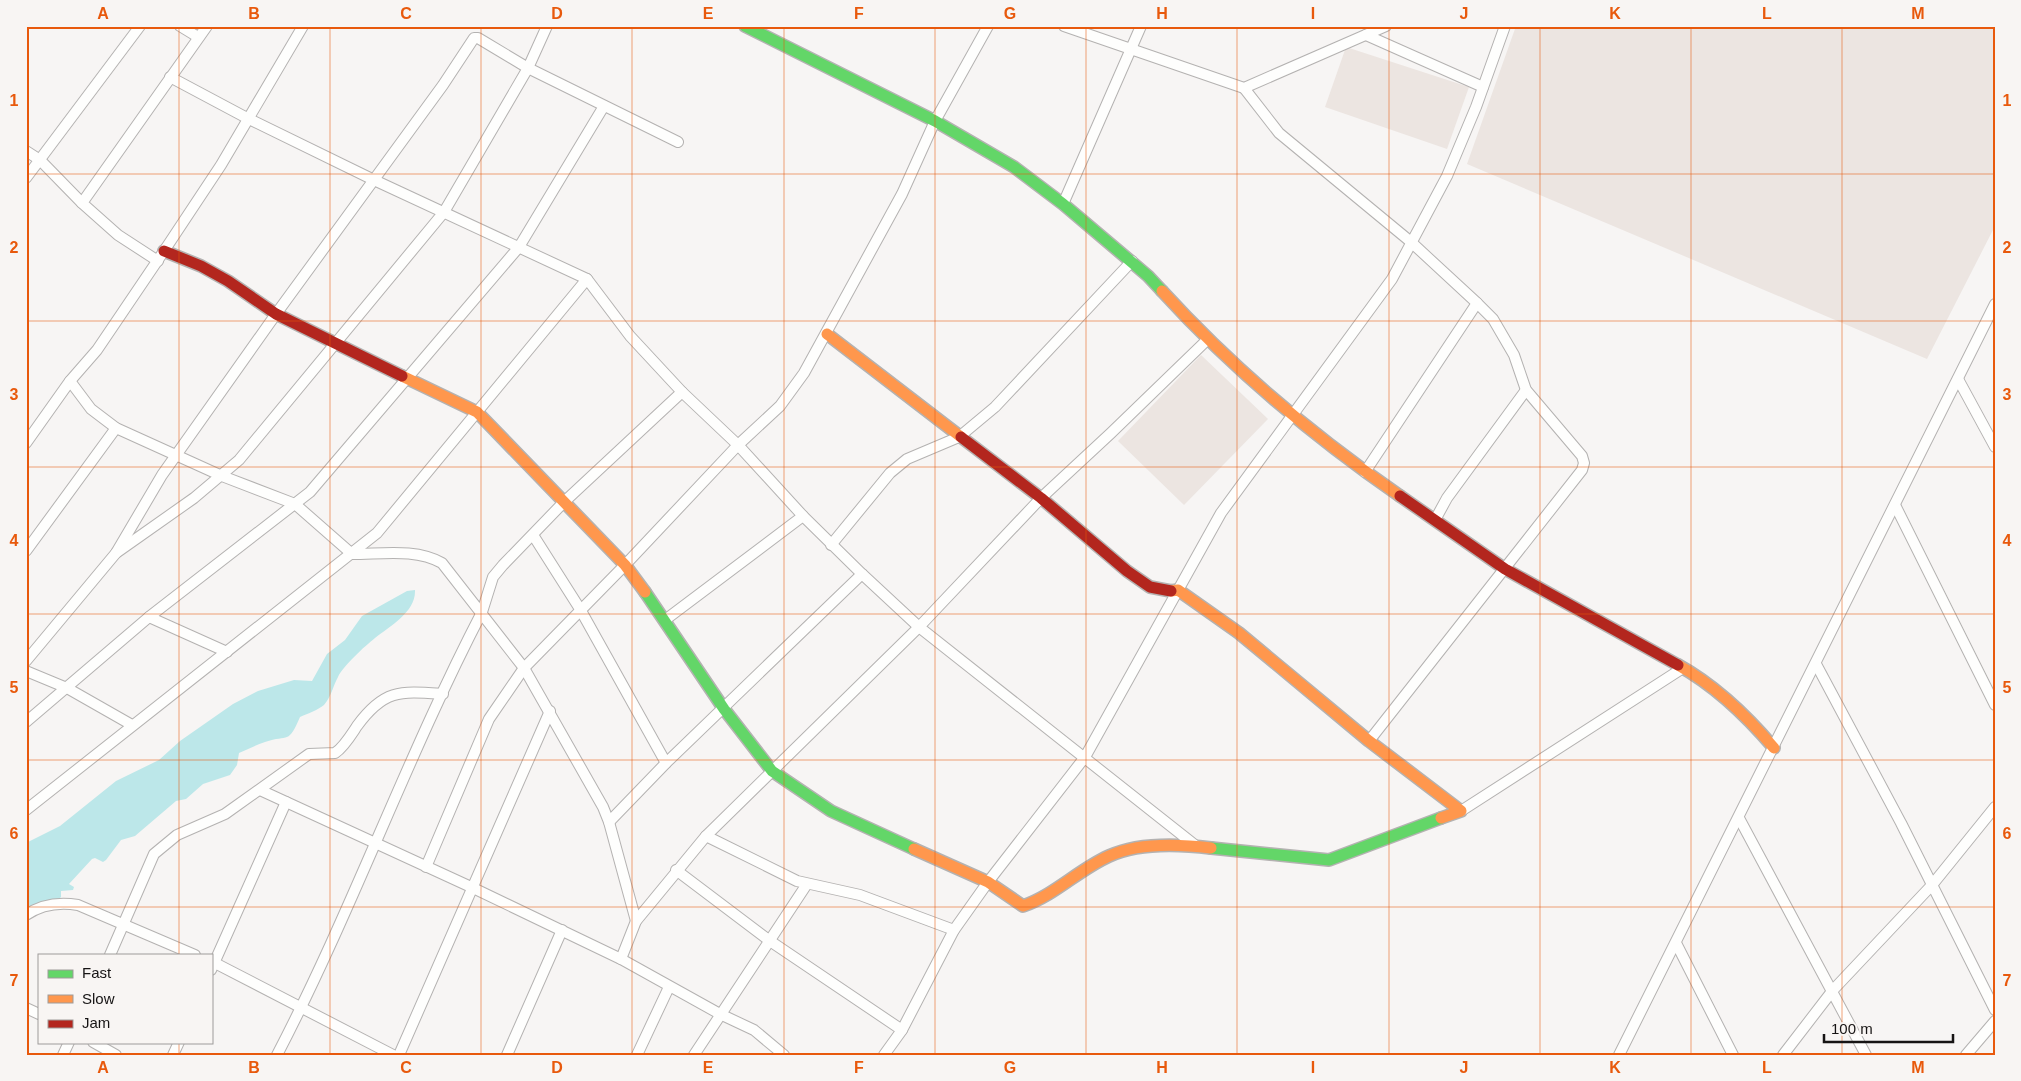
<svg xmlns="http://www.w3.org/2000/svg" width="2021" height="1081" font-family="Helvetica,sans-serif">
<rect width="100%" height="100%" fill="#f7f5f4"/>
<g fill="#ece5e1">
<path d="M 1516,26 L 1995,26 L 1995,226 L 1927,359 L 1467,164 Z"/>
<path d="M 1346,47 L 1469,87 L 1447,149 L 1325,107 Z"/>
<path d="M 1201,355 L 1268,419 L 1184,505 L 1118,441 Z"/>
</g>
<path fill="#bce7e9" d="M 415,590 C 416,612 390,626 375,638 C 365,646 343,666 338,677 C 333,686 331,697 324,705 C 318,710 307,714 300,717 C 288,745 289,734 265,742 C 256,745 248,749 239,753 L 237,765 L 230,775 L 203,784 L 186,799 L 176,801 L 135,836 L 121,840 L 106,860 L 103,862 L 95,858 L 92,859 L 69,884 L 74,887 L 73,890 L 61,891 L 61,897 L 54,904 L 26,911 L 26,843 L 60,826 L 116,781 L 159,760 L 180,741 L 233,704 L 258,691 L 294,680 L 312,681 L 327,654 L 345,640 L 362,616 L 407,591 Z"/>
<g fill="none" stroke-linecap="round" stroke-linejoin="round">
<defs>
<g id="street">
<path d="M 180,26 L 198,37"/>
<path d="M 1064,26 L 1244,88 L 1386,26"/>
<path d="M 1366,35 L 1483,87"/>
<path d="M 170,77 L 247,118 L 374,180 L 587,279 L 630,336 L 682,392 L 738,445 L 803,516 L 862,574 L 919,627 L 1196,846"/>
<path d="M 1244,88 L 1279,133 L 1411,242 L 1477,303 L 1493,319 L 1514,355 L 1526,390 L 1582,456 L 1584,463 L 1582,470 L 1369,741"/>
<path d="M 26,151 L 40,160 L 82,203"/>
<path d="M 26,178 L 140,26"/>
<path d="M 1063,204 L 1141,26"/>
<path d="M 158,261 L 118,235 L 82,203 L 207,26"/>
<path d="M 1958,379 L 1995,447"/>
<path d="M 70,381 L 91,409 L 116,428 L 222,476 L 295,504 L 352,554 C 382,554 416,548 442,563 L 524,668 L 603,807 L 609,822 L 636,921"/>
<path d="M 26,443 L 70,381 L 97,350 L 164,251 L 221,165 L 303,26"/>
<path d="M 1365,472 L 1477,303"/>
<path d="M 1895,505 L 1995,705"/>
<path d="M 1435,520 L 1447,498 L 1526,390"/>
<path d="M 533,535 L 580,609 L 666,763"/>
<path d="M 831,545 L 890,473 L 907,459 L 959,437 L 995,407 L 1132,261"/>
<path d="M 26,551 L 116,428"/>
<path d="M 116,553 L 162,475 L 276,314 L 443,85 L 474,38 L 478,38 L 528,68 L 678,142"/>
<path d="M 149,617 L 227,652"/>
<path d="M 665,620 L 803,516"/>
<path d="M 26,661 L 116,553 L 194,498 L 239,460 L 444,212 L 528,68 L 547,26"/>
<path d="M 1816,664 L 1901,823 L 1995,1010"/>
<path d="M 26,671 L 67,688 L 132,725"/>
<path d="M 26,722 L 149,617 L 310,492 L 519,247 L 604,106"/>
<path d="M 260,790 L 471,887 L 621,959 L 720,1014 L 754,1030 L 784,1055"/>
<path d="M 26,810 L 377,533 L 587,279"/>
<path d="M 1461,811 L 1683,668"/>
<path d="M 1739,818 L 1866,1055"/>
<path d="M 609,822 L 666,763 L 862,574"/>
<path d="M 706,836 L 797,881 L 860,895 L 954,930"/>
<path d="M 426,867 L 489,719 L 524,668 L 625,565 L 738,445 L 780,406 L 804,373 L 902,194 L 935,121 L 988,26"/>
<path d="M 676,870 L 770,941 L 902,1030 L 884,1055"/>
<path d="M 26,915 C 42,904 60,902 78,905 L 195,955"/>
<path d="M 1676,943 L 1733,1055"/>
<path d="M 110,955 L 154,854 L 177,835 L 225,814 L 309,754 L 335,753 C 344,747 351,735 357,726 C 384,689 400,691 443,694"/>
<path d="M 621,959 L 636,921 L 706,836 L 919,627 L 1041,498 L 1111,433 L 1207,340"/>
<path d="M 211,961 L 393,1055"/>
<path d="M 211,970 L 286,802"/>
<path d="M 26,1008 L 39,1014"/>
<path d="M 902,1030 L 954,930 L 988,882 L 1085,757 L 1221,513 L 1392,279 L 1447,176 L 1476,107 L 1505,26"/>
<path d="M 93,1042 L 116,1055"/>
<path d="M 63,1055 L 69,1042"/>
<path d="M 173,1055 L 179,1042"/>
<path d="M 277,1055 C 352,911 407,756 482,612 L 493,577 L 503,565 L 564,502 L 682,392"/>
<path d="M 399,1055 L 550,711"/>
<path d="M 507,1055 L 562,930"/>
<path d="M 637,1055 L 669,987"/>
<path d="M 694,1055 L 807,884"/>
<path d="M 1619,1055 L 1995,304"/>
<path d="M 1783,1055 L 1833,990 L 1932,885 L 1995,807"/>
<path d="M 1966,1055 L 1995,1021"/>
</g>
<g id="fast">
<path d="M 745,26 L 935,121 L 1014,167 L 1063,204 L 1148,276 L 1162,291"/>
<path d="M 645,592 L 724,709 L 772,771 L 831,811 L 914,849"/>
<path d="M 1211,848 L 1329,860 L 1441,818"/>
</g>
<g id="slow">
<path d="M 1162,291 C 1234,370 1312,435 1400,496"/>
<path d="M 827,334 L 961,437"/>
<path d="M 402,376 L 477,412 L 625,565 L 645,592"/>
<path d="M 1171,591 L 1178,590 L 1239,633 L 1369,741 L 1461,811 L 1441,818"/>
<path d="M 1678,665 C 1716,686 1746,715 1774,748"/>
<path d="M 914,849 L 988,882 L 1023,906 C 1055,895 1078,870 1109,856 C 1139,842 1179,844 1211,848"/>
</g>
<g id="jam">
<path d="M 164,251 L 201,266 L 228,281 L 276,314 L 402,376"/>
<path d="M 961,437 L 1041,498 L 1127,571 L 1150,587 L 1171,591"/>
<path d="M 1400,496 L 1505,569 L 1678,665"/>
</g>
</defs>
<use href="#street" stroke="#b4b2b1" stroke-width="12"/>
<use href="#fast" stroke="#b4b2b1" stroke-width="14"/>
<use href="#slow" stroke="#b4b2b1" stroke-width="14"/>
<use href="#jam" stroke="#b4b2b1" stroke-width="14"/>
<use href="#street" stroke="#fefefd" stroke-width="10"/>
<use href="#fast" stroke="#63d668" stroke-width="11"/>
<use href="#slow" stroke="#ff974d" stroke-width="11"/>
<use href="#jam" stroke="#b3261e" stroke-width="11"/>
</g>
<path fill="none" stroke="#e8590c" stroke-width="1" stroke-opacity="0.55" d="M 179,26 L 179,955M 330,26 L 330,1055M 481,26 L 481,1055M 632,26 L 632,1055M 784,26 L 784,1055M 935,26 L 935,1055M 1086,26 L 1086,1055M 1237,26 L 1237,1055M 1389,26 L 1389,1055M 1540,26 L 1540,1055M 1691,26 L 1691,1055M 1842,26 L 1842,1055M 26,174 L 1995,174M 26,321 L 1995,321M 26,467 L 1995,467M 26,614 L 1995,614M 26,760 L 1995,760M 26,907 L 1995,907M 179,1042 L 179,1055"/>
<rect width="2021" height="1081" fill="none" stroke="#f8f5f3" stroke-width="55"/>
<rect x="38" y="954" width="175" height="90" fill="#f8f5f3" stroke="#9e9b9a"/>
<rect x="48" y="970" width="25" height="8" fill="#63d668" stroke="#9e9b9a"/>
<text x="82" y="978" font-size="15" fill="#161414">Fast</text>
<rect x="48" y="995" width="25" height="8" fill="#ff974d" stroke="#9e9b9a"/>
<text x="82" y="1004" font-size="15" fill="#161414">Slow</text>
<rect x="48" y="1020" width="25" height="8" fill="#b3261e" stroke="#9e9b9a"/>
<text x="82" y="1028" font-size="15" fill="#161414">Jam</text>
<path d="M1824 1034v8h129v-8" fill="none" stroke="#161414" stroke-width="2.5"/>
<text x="1831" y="1034" font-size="15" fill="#161414" stroke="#f8f5f3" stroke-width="4" paint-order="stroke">100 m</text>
<rect x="28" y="28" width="1966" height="1026" fill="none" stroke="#e8590c" stroke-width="2"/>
<g font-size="16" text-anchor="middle" font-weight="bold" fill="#e8590c">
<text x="103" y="19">A</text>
<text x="254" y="19">B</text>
<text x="406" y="19">C</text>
<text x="557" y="19">D</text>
<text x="708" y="19">E</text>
<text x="859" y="19">F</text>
<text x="1010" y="19">G</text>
<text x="1162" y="19">H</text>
<text x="1313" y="19">I</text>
<text x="1464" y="19">J</text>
<text x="1615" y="19">K</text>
<text x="1767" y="19">L</text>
<text x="1918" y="19">M</text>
<text x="14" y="106">1</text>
<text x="2007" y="106">1</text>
<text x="14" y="253">2</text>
<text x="2007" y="253">2</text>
<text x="14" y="400">3</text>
<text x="2007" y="400">3</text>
<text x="14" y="546">4</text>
<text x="2007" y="546">4</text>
<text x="14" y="693">5</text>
<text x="2007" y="693">5</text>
<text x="14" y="839">6</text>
<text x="2007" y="839">6</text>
<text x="14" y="986">7</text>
<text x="2007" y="986">7</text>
<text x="103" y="1073">A</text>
<text x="254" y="1073">B</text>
<text x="406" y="1073">C</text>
<text x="557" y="1073">D</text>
<text x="708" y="1073">E</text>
<text x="859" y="1073">F</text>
<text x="1010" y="1073">G</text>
<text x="1162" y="1073">H</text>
<text x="1313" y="1073">I</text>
<text x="1464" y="1073">J</text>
<text x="1615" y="1073">K</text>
<text x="1767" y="1073">L</text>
<text x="1918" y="1073">M</text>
</g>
</svg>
